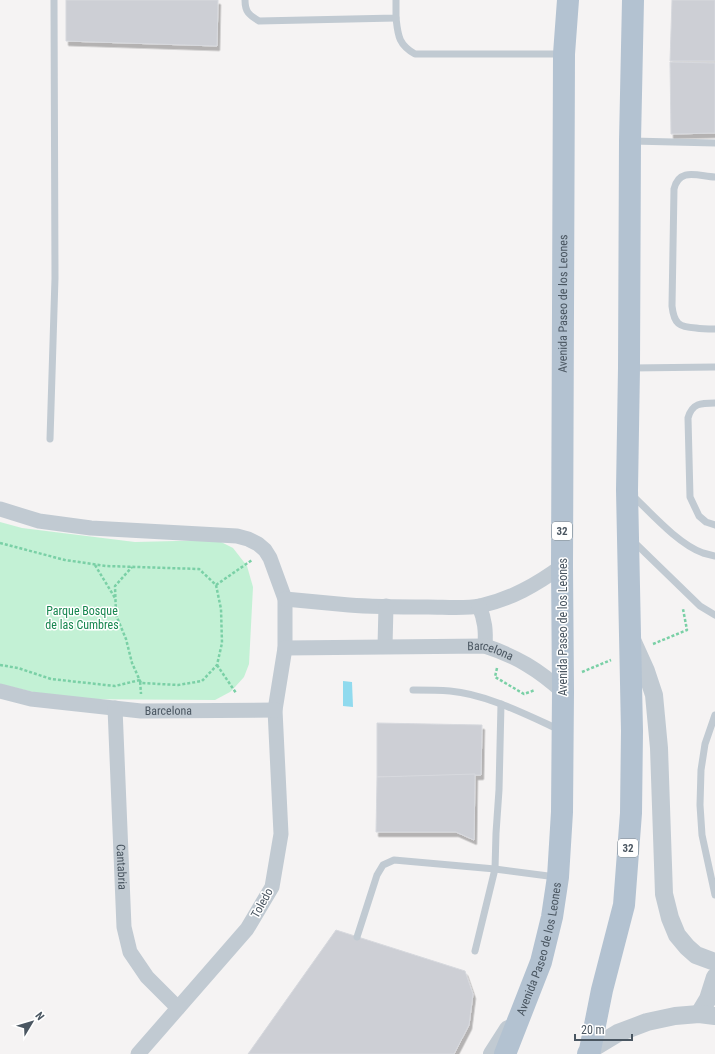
<svg xmlns="http://www.w3.org/2000/svg" width="715" height="1054" font-family="'Roboto Condensed',sans-serif">
<defs>
<filter id="shadow"><feDropShadow dx="2.5" dy="4.5" stdDeviation="0" flood-color="#0004"/></filter>
</defs>
<rect width="100%" height="100%" fill="#f5f3f3"/>
<path fill="#c3f1d5" d="M 0,522 L 22,528 L 135,542 L 217,540 L 233,548 L 247,566 L 253,587 L 249,664 L 244,677 L 235,687 L 230,692 L 215,700 L 62,699 L 0,684 Z"/>
<path fill="#90daee" d="M 343,681 L 352,682 L 353,707 L 343,706 Z"/>
<g fill="#cdcfd5" stroke="#d7d9de" filter="url(#shadow)">
<path d="M 66,0 L 218,0 L 217,46 L 66,41 Z"/>
<path d="M 672,0 L 715,0 L 715,61 L 670,61 Z"/>
<path d="M 670,62 L 715,63 L 715,133 L 671,134 Z"/>
<path d="M 377,723 L 482,725 L 481,775 L 377,777 Z"/>
<path d="M 475,774 L 474,840 L 456,832 L 376,832 L 377,777 Z"/>
<path d="M 336,930 L 465,971 L 473,994 L 469,1025 L 454,1054 L 248,1054 Z"/>
</g>
<g fill="none" stroke-linecap="round" stroke-linejoin="round">
<g stroke="#7ad0a6" stroke-width="2.5" stroke-dasharray="3 2" stroke-linecap="butt">
<path d="M 0,543 L 65,560 L 106,566 L 199,569 L 216,585 L 221,609 L 222,643 L 217,665 L 202,681 L 178,685 L 141,683 L 132,663 L 126,639 L 116,615 L 115,586 L 132,567"/>
<path d="M 95,565 L 115,598"/>
<path d="M 216,585 L 252,560"/>
<path d="M 653,644 L 687,630 L 683,609"/>
<path d="M 0,665 L 18,668 L 51,679 L 115,686 L 140,680 L 141,694"/>
<path d="M 217,665 L 236,693"/>
<path d="M 497,668 L 495,677 L 524,694 L 535,690"/>
<path d="M 582,672 L 611,660"/>
</g>
<g stroke="#c1cad2" stroke-width="7">
<path d="M 245,0 C 245,12 249,15 259,21 L 396,18 L 396,0"/>
<path d="M 396,18 C 398,35 398,44 415,54 L 561,54"/>
<path d="M 632,141 L 715,143"/>
<path d="M 715,177 C 698,176 679,167 674,189 L 672,306 C 674,324 679,327 696,328 C 702,329 709,329 715,329"/>
<path d="M 631,368 L 715,367"/>
<path d="M 715,403 C 701,403 692,403 688,418 L 690,497 L 699,516 L 706,522 L 715,525"/>
<path d="M 50,439 L 55,278 L 54,0"/>
<path d="M 631,494 C 651,513 678,544 703,553 C 707,554 711,555 715,556"/>
<path d="M 632,540 L 700,606 L 715,615"/>
<path d="M 413,690 C 425,690 438,690 450,691 C 486,694 527,715 560,730"/>
<path d="M 715,715 L 705,744 L 701,770 L 700,805 L 702,835 L 715,895"/>
<path d="M 357,937 L 377,875 L 383,865 L 394,860 L 495,869 L 556,877"/>
<path d="M 475,951 L 495,869 L 496,833 L 499,790 L 501,704"/>
</g>
<g stroke="#c1cad2" stroke-width="15">
<path d="M 0,509 L 39,521 L 91,528 L 237,536 L 248,539 L 258,544 L 265,550 L 270,558 L 285,599 L 285,648 L 275,710 L 281,834 L 272,887 L 247,929 L 138,1054"/>
<path d="M 285,599 C 307,601 328,603 349,605 C 375,607 402,607 428,607 C 444,607 465,609 480,606 C 511,599 536,585 562,566"/>
<path d="M 479,606 C 485,620 486,631 485,646"/>
<path d="M 385,646 L 386,606"/>
<path id="s1" d="M 285,648 L 485,646 C 516,656 539,670 563,692"/>
<path id="s2" d="M 0,691 L 31,699 L 141,711 L 275,710"/>
<path id="s3" d="M 115,708 L 124,927 L 130,952 L 147,977 L 178,1008"/>
</g>
<g stroke="#c1cad2" stroke-width="18">
<path d="M 632,640 L 646,671 L 654,695 L 659,748 L 664,894 L 670,918 L 677,935 L 687,947 L 696,955 L 715,962"/>
<path d="M 699,1014 L 708,999 L 715,977"/>
<path d="M 590,1050 L 618,1033 L 647,1022 L 675,1016 L 699,1014 L 715,1016"/>
<path d="M 492,1054 L 508,1029"/>
</g>
<g stroke="#b3c2d1" stroke-width="22">
<path id="s4" d="M 505,1054 L 541,962 L 552,917 L 558,877 L 562,812 L 563,692 L 562,566 L 564,54 L 568,0"/>
<path d="M 588,1054 L 590,1050 L 602,990 L 624,905 L 631,813 L 632,731 L 627,490 L 629,368 L 630,141 L 633,0"/>
</g>
</g>
<g text-anchor="middle" stroke-width="3" stroke-linejoin="round" paint-order="stroke">
<g fill="#fff" stroke="#808990" stroke-width="1">
<rect x="552" y="522" width="20" height="18" rx="3"/>
<rect x="618" y="839" width="20" height="18" rx="3"/>
</g>
<g font-size="11" font-weight="bold" fill="#4a5661">
<text x="562" y="535">32</text>
<text x="628" y="852">32</text>
</g>
<g font-size="12" fill="#4a5661" stroke="#fff">
<text dy="4" stroke="none"><textPath href="#s4" startOffset="759">Avenida Paseo de los Leones</textPath></text>
<text transform="translate(563 627) rotate(-90)" y="4">Avenida Paseo de los Leones</text>
<text dy="4" stroke="none"><textPath href="#s1" startOffset="206">Barcelona</textPath></text>
<text dy="4" stroke="none"><textPath href="#s2" startOffset="170">Barcelona</textPath></text>
<text dy="4" stroke="none"><textPath href="#s3" startOffset="159">Cantabria</textPath></text>
<text transform="translate(262 903) rotate(-61)" y="4">Toledo</text>
<text dy="4" stroke="none"><textPath href="#s4" startOffset="111">Avenida Paseo de los Leones</textPath></text>
</g>
<g font-size="12" fill="#17864f" stroke="#fff">
<text x="82" y="615">Parque Bosque<tspan x="82" dy="14">de las Cumbres</tspan></text>
</g>
</g>
<g transform="translate(32 1022) rotate(52)" stroke="#ffffff" stroke-width="3" paint-order="stroke">
<path d="M0-3L7 15L0 10L-7 15Z" fill="#4a5661"/>
<text y="-6" font-size="11" font-weight="bold" text-anchor="middle" fill="#4a5661">N</text>
</g>
<path d="M575 1034v6h57v-6" fill="none" stroke="#4a5661" stroke-width="2"/>
<text x="581" y="1034" font-size="12" fill="#4a5661" stroke="#ffffff" stroke-width="3" paint-order="stroke">20 m</text>
</svg>
